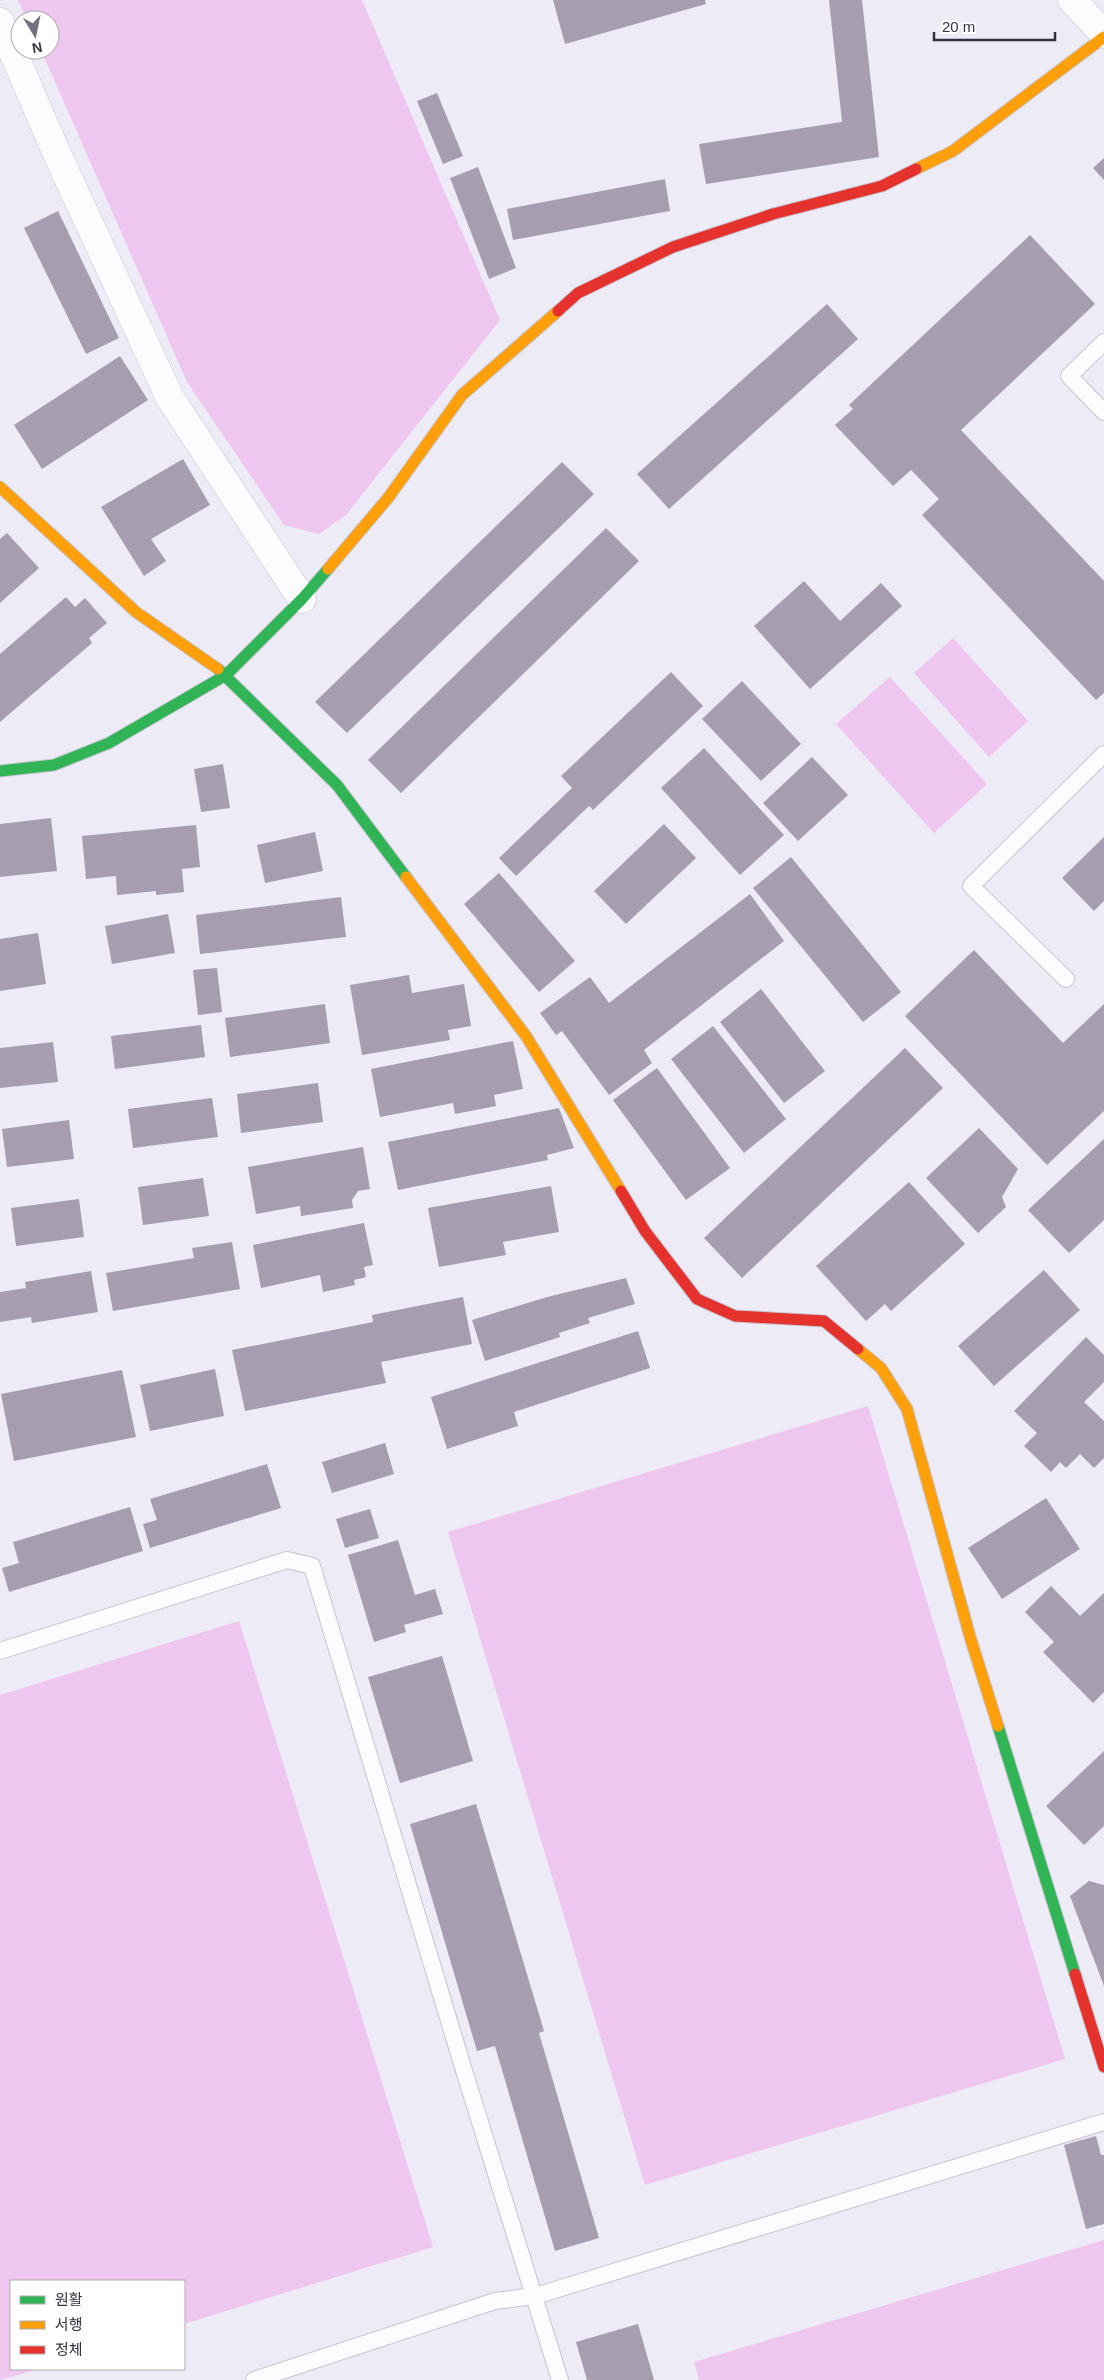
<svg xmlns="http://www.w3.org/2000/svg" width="1104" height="2380" font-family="Helvetica,'Noto Sans KR',sans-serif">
<rect width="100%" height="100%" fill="#ecebf6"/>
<g fill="#efc6ef">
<path d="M 18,0 L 362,0 L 500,320 L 346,515 L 319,534 L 284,525 L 187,382 L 41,50 L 50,50 L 50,20 L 27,20 Z"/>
<path d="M 953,638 L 1028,721 L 989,757 L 914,673 Z"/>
<path d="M 890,677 L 987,784 L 934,833 L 836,724 Z"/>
<path d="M 868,1406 L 1065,2059 L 645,2185 L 448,1532 Z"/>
<path d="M 239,1621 L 433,2247 L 184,2324 L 184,2281 L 11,2281 L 11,2369 L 39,2369 L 0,2380 L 0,1695 Z"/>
<path d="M 1104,2240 L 1104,2380 L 699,2380 L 694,2362 Z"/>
</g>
<g fill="#a79db1">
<path d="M 553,0 L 705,0 L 706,4 L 565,44 Z"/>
<path d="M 829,0 L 862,0 L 879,157 L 706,184 L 699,144 L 842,122 Z"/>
<path d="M 437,93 L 463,156 L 443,164 L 417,101 Z"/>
<path d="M 1104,158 L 1104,180 L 1093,168 Z"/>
<path d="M 478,167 L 516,268 L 489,279 L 450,178 Z"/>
<path d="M 665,179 L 670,211 L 513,240 L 507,209 Z"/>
<path d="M 58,211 L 119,338 L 86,354 L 24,228 Z"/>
<path d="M 1030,235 L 1095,304 L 961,430 L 1104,581 L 1104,693 L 1096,700 L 922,515 L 939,499 L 915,474 L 911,470 L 893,486 L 835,425 L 853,409 L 849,405 Z"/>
<path d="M 827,304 L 858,339 L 669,509 L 637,474 Z"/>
<path d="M 120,356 L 148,400 L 42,469 L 14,425 Z"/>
<path d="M 183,459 L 210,505 L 151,539 L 166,561 L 144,576 L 101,507 Z"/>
<path d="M 562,462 L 594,494 L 347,733 L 315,702 Z"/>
<path d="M 606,528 L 639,561 L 401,793 L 368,760 Z"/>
<path d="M 7,533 L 39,568 L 0,603 L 0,539 Z"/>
<path d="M 804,581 L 840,621 L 881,583 L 902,606 L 810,689 L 754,626 Z"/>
<path d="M 66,597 L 75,607 L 85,598 L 107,623 L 89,638 L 92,643 L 0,722 L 0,654 Z"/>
<path d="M 671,672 L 703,706 L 593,810 L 589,806 L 516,876 L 499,858 L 572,788 L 561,776 Z"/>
<path d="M 742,681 L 801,744 L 761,781 L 702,719 Z"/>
<path d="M 704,748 L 784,835 L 740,875 L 661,788 Z"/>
<path d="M 812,757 L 848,795 L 798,841 L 763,803 Z"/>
<path d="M 223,764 L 230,808 L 201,812 L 194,769 Z"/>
<path d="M 51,818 L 57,871 L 0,877 L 0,824 Z"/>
<path d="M 664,824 L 696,858 L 626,924 L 594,891 Z"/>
<path d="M 196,825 L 200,867 L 182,869 L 184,892 L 156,895 L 156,891 L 117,895 L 116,876 L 86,879 L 82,836 Z"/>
<path d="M 315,832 L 323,871 L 265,883 L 257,845 Z"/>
<path d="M 1104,837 L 1104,901 L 1094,911 L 1062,878 Z"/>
<path d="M 791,857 L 901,992 L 863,1022 L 753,888 Z"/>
<path d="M 499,873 L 575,961 L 539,992 L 464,904 Z"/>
<path d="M 750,894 L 784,941 L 644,1050 L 652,1063 L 609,1095 L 562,1031 L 556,1035 L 540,1013 L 590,977 L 609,1003 Z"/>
<path d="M 341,897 L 346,937 L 200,954 L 196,915 Z"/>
<path d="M 168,914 L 175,953 L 112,964 L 105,926 Z"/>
<path d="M 38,933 L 46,984 L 0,991 L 0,939 Z"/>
<path d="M 974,950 L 1063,1043 L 1104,1004 L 1104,1111 L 1047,1165 L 905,1016 Z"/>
<path d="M 217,968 L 222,1012 L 198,1015 L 193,970 Z"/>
<path d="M 409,975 L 412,993 L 464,984 L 471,1026 L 448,1030 L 450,1040 L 362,1055 L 350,985 Z"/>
<path d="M 761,989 L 825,1071 L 784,1103 L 720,1022 Z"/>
<path d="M 325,1004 L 330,1043 L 230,1057 L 225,1018 Z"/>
<path d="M 201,1025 L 205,1057 L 115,1069 L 111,1036 Z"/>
<path d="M 713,1026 L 786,1119 L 744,1153 L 671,1059 Z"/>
<path d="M 513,1041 L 523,1089 L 494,1095 L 496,1106 L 455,1114 L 453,1103 L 380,1117 L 371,1069 Z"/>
<path d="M 53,1042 L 58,1082 L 0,1088 L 0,1048 Z"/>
<path d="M 905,1048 L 943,1088 L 742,1278 L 704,1238 Z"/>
<path d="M 657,1068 L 730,1168 L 686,1200 L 613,1100 Z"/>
<path d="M 318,1083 L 323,1122 L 241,1133 L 237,1094 Z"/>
<path d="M 212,1098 L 218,1137 L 133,1148 L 128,1109 Z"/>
<path d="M 559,1108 L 574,1148 L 547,1155 L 548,1160 L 398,1190 L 388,1142 Z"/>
<path d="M 69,1120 L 74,1159 L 7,1167 L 2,1129 Z"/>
<path d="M 979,1128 L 1018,1169 L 1002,1197 L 1006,1207 L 978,1233 L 926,1178 Z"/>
<path d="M 1104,1139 L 1104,1220 L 1069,1253 L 1028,1210 Z"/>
<path d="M 363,1147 L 370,1189 L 358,1191 L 352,1200 L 353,1208 L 301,1216 L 300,1206 L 256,1214 L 248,1167 Z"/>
<path d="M 203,1178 L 209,1216 L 143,1225 L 138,1187 Z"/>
<path d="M 909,1182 L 965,1244 L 891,1311 L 885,1304 L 866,1321 L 816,1266 Z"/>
<path d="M 551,1186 L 559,1232 L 503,1242 L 506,1255 L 439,1267 L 428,1208 Z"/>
<path d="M 79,1199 L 84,1237 L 16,1246 L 11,1208 Z"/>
<path d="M 364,1223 L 373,1265 L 364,1267 L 366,1277 L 354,1280 L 355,1285 L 323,1292 L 320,1275 L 261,1288 L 253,1245 Z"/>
<path d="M 232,1242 L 240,1289 L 113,1311 L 106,1273 L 194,1258 L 192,1248 Z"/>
<path d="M 1044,1270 L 1080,1310 L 994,1386 L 958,1346 Z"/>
<path d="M 91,1271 L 98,1312 L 32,1323 L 31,1317 L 0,1322 L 0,1292 L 26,1288 L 25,1282 Z"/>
<path d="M 626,1278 L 635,1304 L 588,1318 L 590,1323 L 559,1333 L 560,1337 L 485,1361 L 472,1320 L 547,1297 Z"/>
<path d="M 463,1297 L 472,1344 L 381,1362 L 386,1383 L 245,1411 L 232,1350 L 373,1322 L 372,1315 Z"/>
<path d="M 638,1331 L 650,1368 L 514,1412 L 518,1426 L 447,1449 L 431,1397 Z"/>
<path d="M 1086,1337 L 1104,1355 L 1104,1382 L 1084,1402 L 1104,1421 L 1104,1458 L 1094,1468 L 1080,1454 L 1066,1468 L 1060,1462 L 1051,1472 L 1024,1446 L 1037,1433 L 1014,1411 Z"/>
<path d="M 215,1369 L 224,1416 L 150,1431 L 140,1385 Z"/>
<path d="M 122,1370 L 136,1437 L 14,1461 L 1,1394 Z"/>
<path d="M 385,1443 L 394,1474 L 332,1493 L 322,1462 Z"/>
<path d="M 267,1464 L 281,1508 L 150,1548 L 143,1524 L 157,1520 L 150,1499 Z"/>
<path d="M 1046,1498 L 1080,1549 L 1002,1599 L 968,1548 Z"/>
<path d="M 130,1507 L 143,1551 L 9,1592 L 2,1568 L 19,1563 L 13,1542 Z"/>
<path d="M 370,1509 L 379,1538 L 345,1548 L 336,1519 Z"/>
<path d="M 398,1540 L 415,1595 L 435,1589 L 443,1614 L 404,1625 L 406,1632 L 374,1642 L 348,1555 Z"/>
<path d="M 1051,1586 L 1080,1616 L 1104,1593 L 1104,1692 L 1093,1703 L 1043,1652 L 1054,1642 L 1025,1612 Z"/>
<path d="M 442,1656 L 473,1761 L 400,1783 L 368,1677 Z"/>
<path d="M 1104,1751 L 1104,1826 L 1084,1845 L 1046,1806 Z"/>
<path d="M 476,1804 L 544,2031 L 539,2033 L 599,2238 L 555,2251 L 495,2046 L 477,2051 L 410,1824 Z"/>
<path d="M 1089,1881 L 1104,1885 L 1104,1986 L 1070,1896 Z"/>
<path d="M 1096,2136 L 1101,2155 L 1104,2155 L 1104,2224 L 1086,2229 L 1064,2145 Z"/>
<path d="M 638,2324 L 654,2380 L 587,2380 L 576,2342 Z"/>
</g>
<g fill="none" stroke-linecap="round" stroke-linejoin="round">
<defs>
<g id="lane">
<path d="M 1104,342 L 1069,376 L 1104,412"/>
<path d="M 1066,979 L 971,886 L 1104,754"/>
<path d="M 0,1651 L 287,1560 L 312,1566 L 462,2064 L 560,2380"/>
<path d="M 254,2380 L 495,2301 L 535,2296 L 1104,2122"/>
</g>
<g id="street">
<path d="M 1072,0 L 1104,34"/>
<path d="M 0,22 L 57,154 L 170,398 L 302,599"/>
</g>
<g id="fast">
<path d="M 218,669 L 337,785 L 406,877"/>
<path d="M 0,771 L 54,765 L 109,743 L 226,675 L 302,599 L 328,569"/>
<path d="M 998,1726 L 1075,1974"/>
</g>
<g id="slow">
<path d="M 916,169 L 953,151 L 1104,37"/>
<path d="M 0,487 L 136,612 L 218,669"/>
<path d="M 328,569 L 388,498 L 462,395 L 558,311"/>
<path d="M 406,877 L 526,1036 L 621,1191"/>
<path d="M 858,1349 L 881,1368 L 907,1409 L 971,1640 L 998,1726"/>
</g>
<g id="jam">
<path d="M 558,311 L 578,293 L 673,247 L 773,214 L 882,186 L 916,169"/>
<path d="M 621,1191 L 645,1231 L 697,1299 L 735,1316 L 824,1321 L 858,1349"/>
<path d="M 1075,1974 L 1104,2067"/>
</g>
</defs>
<use href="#lane" stroke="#c6c4d0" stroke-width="18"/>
<use href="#street" stroke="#c6c4d0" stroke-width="29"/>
<use href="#fast" stroke="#c6c4d0" stroke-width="13"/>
<use href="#slow" stroke="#c6c4d0" stroke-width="13"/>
<use href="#jam" stroke="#c6c4d0" stroke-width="13"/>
<use href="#lane" stroke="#fcfcfe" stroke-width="16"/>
<use href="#street" stroke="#fcfcfe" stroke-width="28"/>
<use href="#fast" stroke="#30b455" stroke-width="11"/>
<use href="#slow" stroke="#ff9f0a" stroke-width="11"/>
<use href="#jam" stroke="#e5322d" stroke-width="11"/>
</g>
<rect x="10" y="2280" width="175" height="90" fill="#ffffff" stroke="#adadb2"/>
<rect x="20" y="2296" width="25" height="8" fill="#30b455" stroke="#adadb2"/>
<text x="55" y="2305" font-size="15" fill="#32313f">원활</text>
<rect x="20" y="2321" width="25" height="8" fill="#ff9f0a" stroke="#adadb2"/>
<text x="55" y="2330" font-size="15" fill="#32313f">서행</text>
<rect x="20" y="2346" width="25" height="8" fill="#e5322d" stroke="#adadb2"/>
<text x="55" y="2355" font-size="15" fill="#32313f">정체</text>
<g transform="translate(35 35) rotate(170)"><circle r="24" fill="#ffffff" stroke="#adadb2"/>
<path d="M0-4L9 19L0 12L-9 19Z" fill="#73727f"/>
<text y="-8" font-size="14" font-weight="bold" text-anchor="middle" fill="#32313f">N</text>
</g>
<path d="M934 32v8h121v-8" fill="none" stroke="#32313f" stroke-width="2.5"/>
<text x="942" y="32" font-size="15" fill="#32313f" stroke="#ffffff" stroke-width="4" paint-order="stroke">20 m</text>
</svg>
